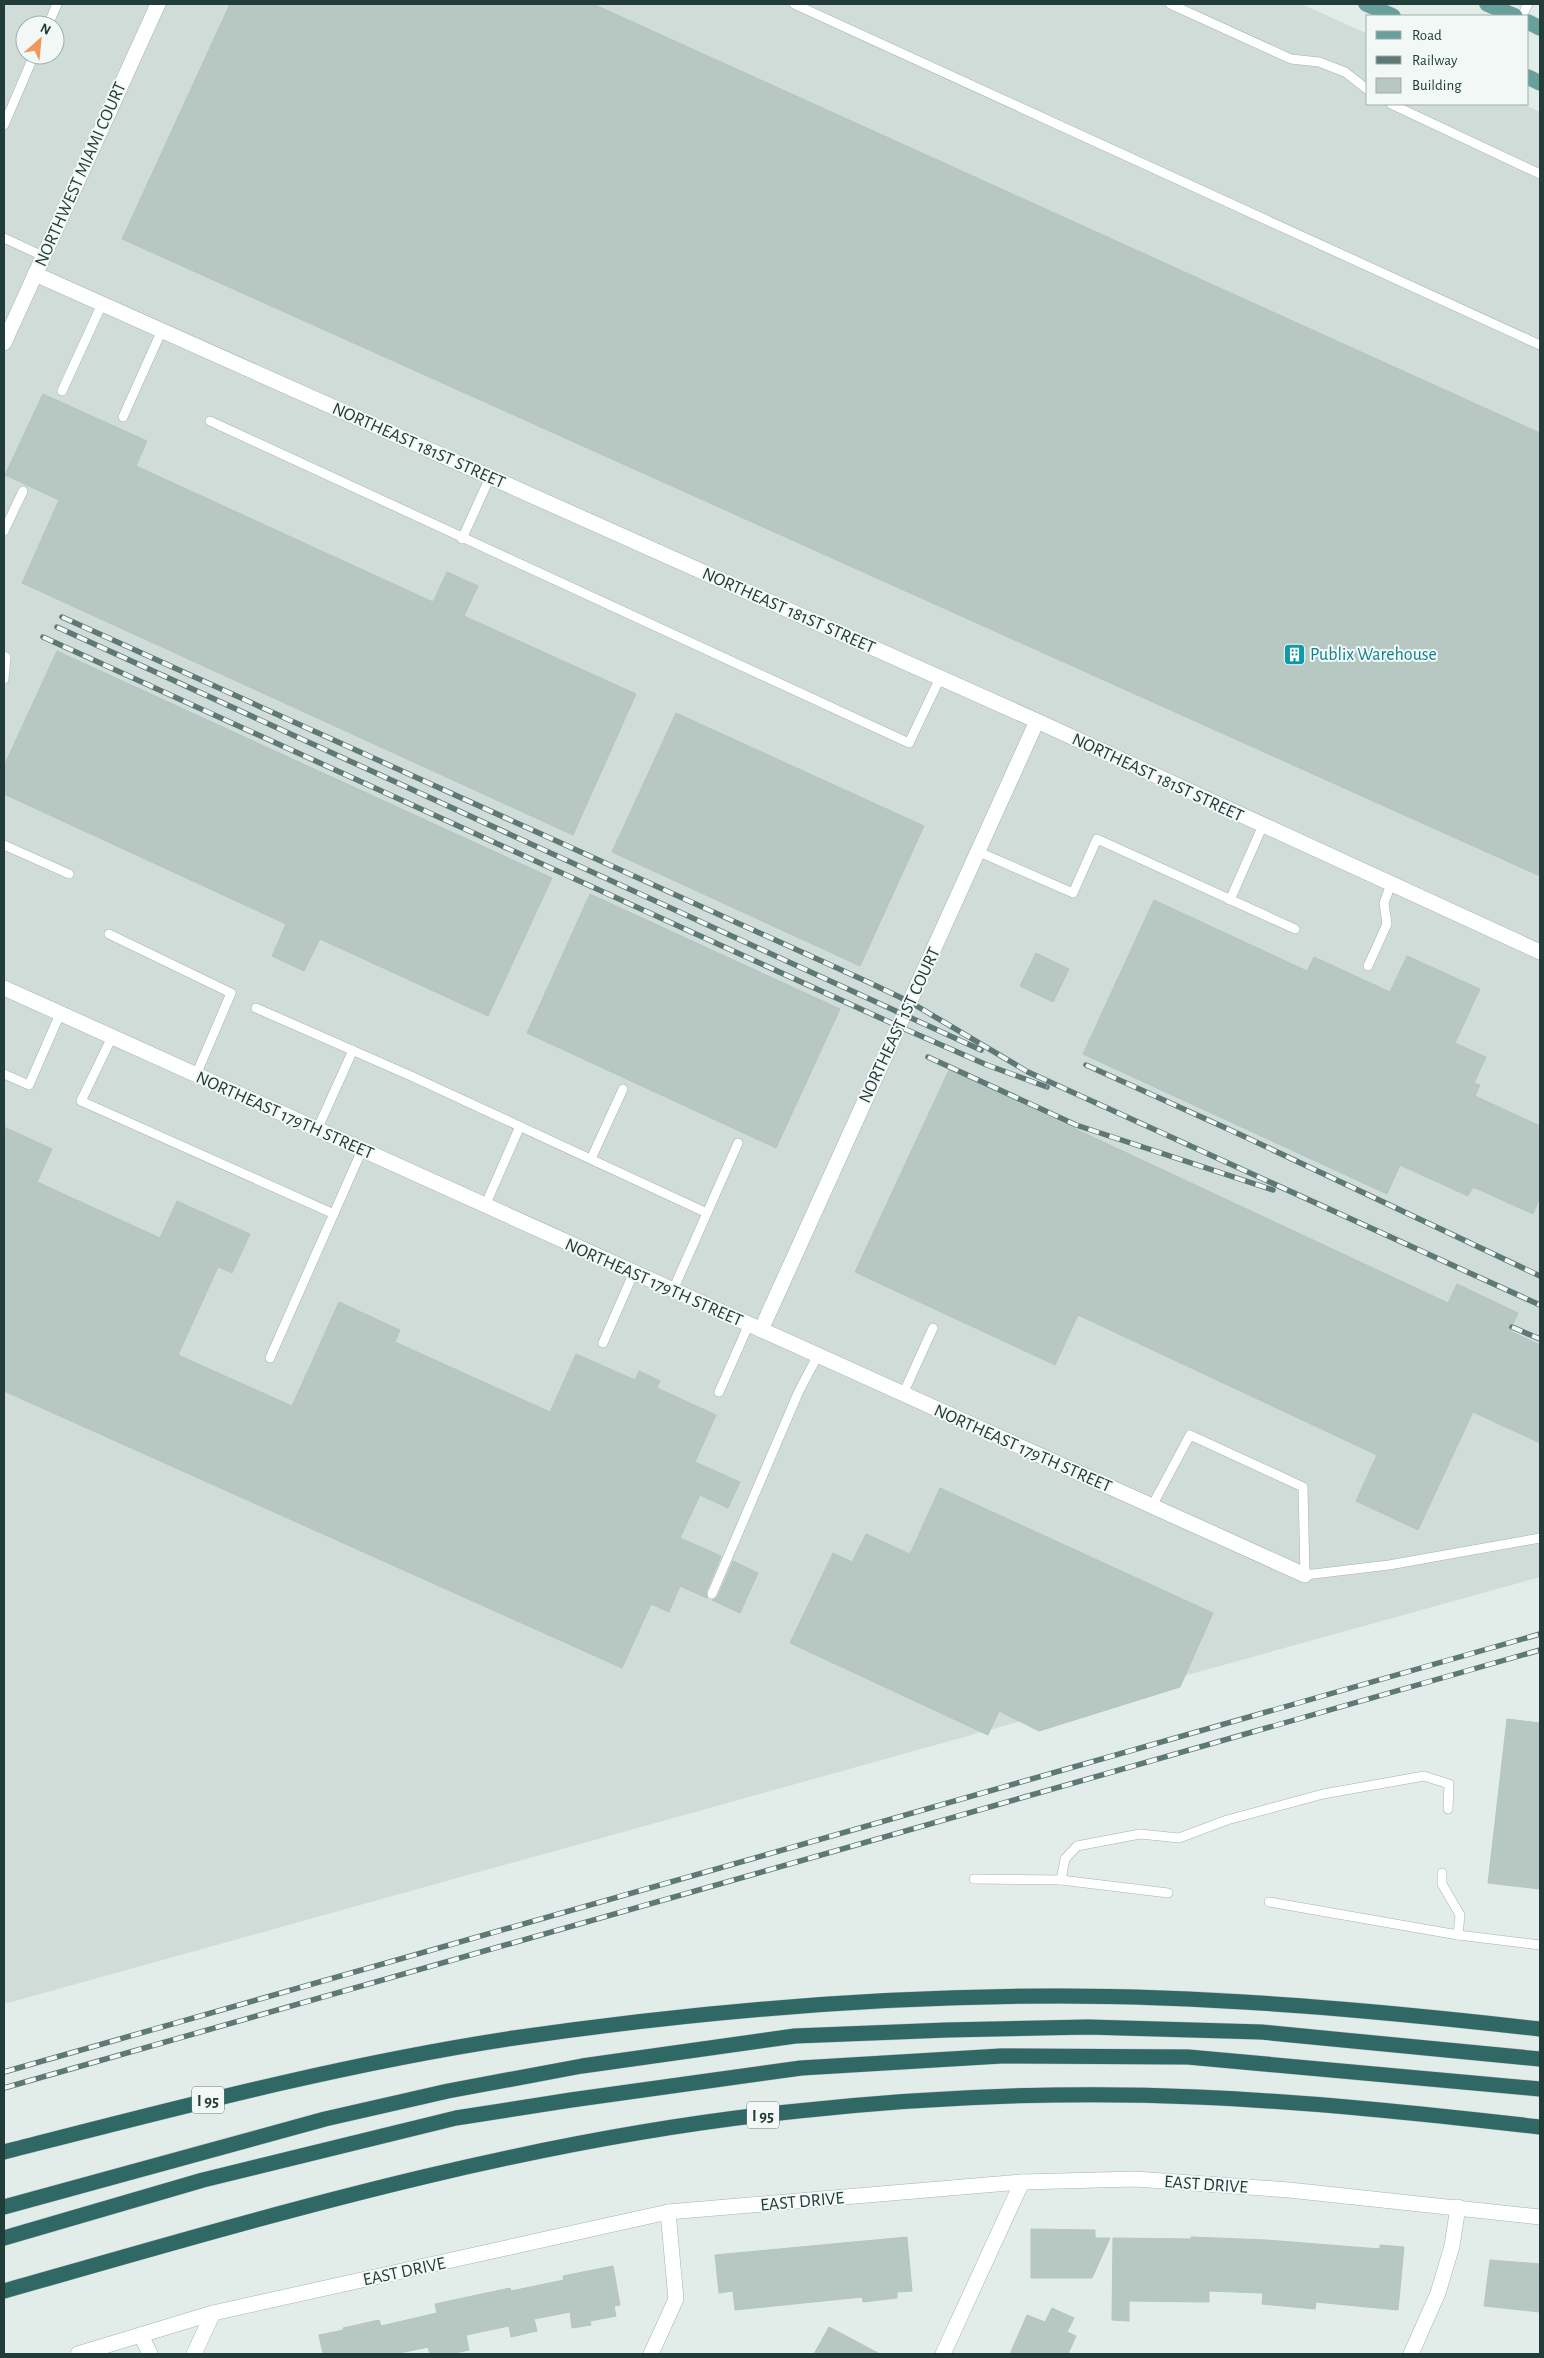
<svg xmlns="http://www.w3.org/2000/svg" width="1544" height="2358" font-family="'Alegreya Sans',sans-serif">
<rect width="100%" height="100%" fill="#e2ece9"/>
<path fill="#d0dcd8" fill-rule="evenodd" d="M 4,4 L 1301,4 L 1368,34 L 1368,104 L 1523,104 L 1540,112 L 1540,1577 L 4,2004 ZM 25,25 L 55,25 L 55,55 L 25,55 Z"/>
<g fill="#b7c7c2" stroke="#b5c5c1">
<path d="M 230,4 L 593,4 L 1540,433 L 1540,876 L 122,239 Z"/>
<path d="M 43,394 L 147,441 L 136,466 L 433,602 L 447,572 L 478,586 L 464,616 L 636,694 L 573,835 L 22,583 L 59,500 L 5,475 Z"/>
<path d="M 57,651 L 552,878 L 488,1016 L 320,939 L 304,971 L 272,956 L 286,924 L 4,794 L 4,766 Z"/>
<path d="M 676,713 L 924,826 L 860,966 L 612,852 Z"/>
<path d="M 590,894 L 840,1009 L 776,1148 L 527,1033 Z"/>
<path d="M 1154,900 L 1307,971 L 1314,957 L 1390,992 L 1407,956 L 1480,989 L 1455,1043 L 1486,1057 L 1474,1083 L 1480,1085 L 1475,1096 L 1540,1126 L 1540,1197 L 1533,1214 L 1473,1187 L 1468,1196 L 1400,1165 L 1387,1194 L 1083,1054 Z"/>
<path d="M 1036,953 L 1069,969 L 1053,1002 L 1020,986 Z"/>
<path d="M 949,1070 L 1448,1303 L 1457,1284 L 1518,1313 L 1510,1331 L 1540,1345 L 1540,1443 L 1473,1412 L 1418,1530 L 1356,1501 L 1377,1455 L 1078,1315 L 1055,1365 L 855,1272 Z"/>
<path d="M 4,1127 L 52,1149 L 37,1182 L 160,1238 L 177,1201 L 250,1234 L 232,1273 L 218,1267 L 178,1355 L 292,1406 L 339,1302 L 400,1330 L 395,1342 L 550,1412 L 576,1354 L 635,1380 L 639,1371 L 660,1381 L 657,1388 L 716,1415 L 695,1462 L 740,1482 L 728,1508 L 700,1495 L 680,1538 L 721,1556 L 706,1592 L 707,1598 L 680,1586 L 669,1612 L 651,1604 L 622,1668 L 4,1391 Z"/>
<path d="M 940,1488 L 1213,1613 L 1180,1687 L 1039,1731 L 999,1711 L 988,1735 L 790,1643 L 833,1553 L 852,1562 L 866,1534 L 910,1554 Z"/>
<path d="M 733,1561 L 758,1573 L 740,1613 L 712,1600 L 718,1596 Z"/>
<path d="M 1507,1719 L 1540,1723 L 1540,1889 L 1488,1883 Z"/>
<path d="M 1031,2229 L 1095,2230 L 1095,2238 L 1110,2238 L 1092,2278 L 1031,2278 Z"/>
<path d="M 907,2237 L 912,2291 L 897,2292 L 897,2298 L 863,2302 L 862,2297 L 735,2310 L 733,2291 L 719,2293 L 715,2255 Z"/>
<path d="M 1191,2237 L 1266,2240 L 1380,2249 L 1380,2245 L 1404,2247 L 1398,2310 L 1316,2302 L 1315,2309 L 1262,2304 L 1263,2293 L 1209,2291 L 1209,2302 L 1129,2301 L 1129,2321 L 1112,2320 L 1113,2238 L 1191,2239 Z"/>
<path d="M 1490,2260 L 1540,2264 L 1540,2312 L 1484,2306 Z"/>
<path d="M 613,2266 L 620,2305 L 614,2306 L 616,2316 L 590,2321 L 591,2325 L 572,2328 L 570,2312 L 534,2319 L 537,2331 L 511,2337 L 509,2326 L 466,2335 L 469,2350 L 450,2354 L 430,2354 L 428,2347 L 395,2354 L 323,2354 L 319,2335 L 344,2330 L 343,2328 L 379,2320 L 381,2326 L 437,2313 L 435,2304 L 510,2288 L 511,2291 L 564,2280 L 563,2276 Z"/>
<path d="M 1052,2308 L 1074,2318 L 1067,2332 L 1076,2336 L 1068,2354 L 1010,2354 L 1027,2315 L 1045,2322 Z"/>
<path d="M 829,2327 L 880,2354 L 814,2354 Z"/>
</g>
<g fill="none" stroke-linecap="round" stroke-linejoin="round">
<defs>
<g id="service">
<path d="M 794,4 L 1540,345"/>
<path d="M 1170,4 L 1291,59 L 1319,62 L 1345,72 L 1368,90"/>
<path d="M 1522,16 L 1528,4"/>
<path d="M 48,25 L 57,4"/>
<path d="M 1391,104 L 1540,174"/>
<path d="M 4,125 L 34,55"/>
<path d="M 4,238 L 43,256"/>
<path d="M 62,391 L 102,304"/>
<path d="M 123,417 L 162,330"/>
<path d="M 210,421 L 909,743 L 940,678"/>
<path d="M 4,531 L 23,491"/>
<path d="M 462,539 L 490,477"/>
<path d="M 4,656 L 6,657 L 4,679"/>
<path d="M 4,845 L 69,874"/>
<path d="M 979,852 L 1073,893 L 1097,839 L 1295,929"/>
<path d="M 1230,900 L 1263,825"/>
<path d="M 109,934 L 231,993 L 196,1075"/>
<path d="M 1368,966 L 1387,924 L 1384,903 L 1391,884"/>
<path d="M 256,1008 L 411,1076 L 707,1213 L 738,1143"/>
<path d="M 112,1037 L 81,1101 L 334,1214"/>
<path d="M 4,1074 L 29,1085 L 60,1014"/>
<path d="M 317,1130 L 353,1050"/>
<path d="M 591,1159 L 623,1089"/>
<path d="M 485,1206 L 520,1126"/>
<path d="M 673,1290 L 707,1213"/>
<path d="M 603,1343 L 634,1272"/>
<path d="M 270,1358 L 362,1150"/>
<path d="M 719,1392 L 749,1324"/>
<path d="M 903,1394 L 933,1328"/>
<path d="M 1152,1506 L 1190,1435 L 1303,1487 L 1305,1575 L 1389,1565 L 1540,1538"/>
<path d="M 712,1594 L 799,1391 L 818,1355"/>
<path d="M 1442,1873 L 1442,1884 L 1460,1915 L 1458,1935"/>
<path d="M 974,1879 L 1061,1880 L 1168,1893"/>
<path d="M 1061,1880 L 1065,1859 L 1077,1846 L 1140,1834 L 1179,1838 L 1227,1820 L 1323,1794 L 1424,1776 L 1449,1784 L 1448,1809"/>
<path d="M 1269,1902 L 1458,1935 L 1540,1945"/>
</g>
<g id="minor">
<path d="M 35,274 L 1037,721 L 1540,952"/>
<path d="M 4,343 L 158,4"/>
<path d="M 4,988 L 1305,1575"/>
<path d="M 761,1330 L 1037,721"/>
<path d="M 141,2335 L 150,2354"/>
<path d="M 78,2354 L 213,2313 L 668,2212 L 1022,2182 L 1135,2179 L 1289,2190 L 1540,2217"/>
<path d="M 194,2354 L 213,2313"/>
<path d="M 651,2354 L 676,2299 L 668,2212"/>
<path d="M 1411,2354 L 1438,2293 L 1452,2246 L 1458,2207"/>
</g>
<path id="tertiary" d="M 943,2354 L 1022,2182"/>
<g id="primary">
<path d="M 1366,4 L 1393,16"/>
<path d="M 1487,4 L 1515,16"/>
<path d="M 1528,22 L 1540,28"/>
<path d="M 1528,77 L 1540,83"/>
</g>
<g id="motorway">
<path d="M 4,2152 C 173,2109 341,2064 514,2038 C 693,2012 876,1996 1058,1996 C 1219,1996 1380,2011 1540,2029"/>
<path d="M 4,2207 L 325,2119 L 448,2091 L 582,2066 L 795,2036 L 947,2030 L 1088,2027 L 1261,2032 L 1540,2059"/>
<path d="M 4,2238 L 203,2180 L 456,2118 L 571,2100 L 801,2068 L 1001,2056 L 1188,2057 L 1540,2089"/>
<path d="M 4,2291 C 264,2217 527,2138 798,2111 C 930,2097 1064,2091 1197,2097 C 1312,2102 1426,2114 1540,2127"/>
</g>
</defs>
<use href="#service" stroke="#a5b4b1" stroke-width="10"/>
<use href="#minor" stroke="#a5b4b1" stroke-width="16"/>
<use href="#tertiary" stroke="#a5b4b1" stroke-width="16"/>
<use href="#primary" stroke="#c1c8c8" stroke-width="16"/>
<use href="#motorway" stroke="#c1c8c8" stroke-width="16"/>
<use href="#service" stroke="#fff" stroke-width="9"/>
<use href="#minor" stroke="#fff" stroke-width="15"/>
<use href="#tertiary" stroke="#fff" stroke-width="15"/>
<use href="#primary" stroke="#68a09b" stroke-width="15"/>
<use href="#motorway" stroke="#2f6865" stroke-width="15"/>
<defs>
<g id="rail">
<path d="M 62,617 L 868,982 L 910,1002 L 1028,1072 L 1540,1305"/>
<path d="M 57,627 L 981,1050"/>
<path d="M 43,637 L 898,1026 L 987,1065 L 1047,1087"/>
<path d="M 928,1057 L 1076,1125 L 1273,1190"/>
<path d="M 1086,1065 L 1239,1134 L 1540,1276"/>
<path d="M 1512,1327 L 1540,1339"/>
<path d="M 4,2072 L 1540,1634"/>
<path d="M 4,2088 L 1540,1650"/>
</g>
</defs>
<use href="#rail" stroke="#5d7875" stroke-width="5.5"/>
<use href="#rail" stroke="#f2f8f6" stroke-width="4" stroke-dasharray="11" stroke-linecap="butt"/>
</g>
<defs>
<symbol id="building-square" viewBox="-11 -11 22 22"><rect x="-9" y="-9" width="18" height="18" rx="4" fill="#0f9aa8" stroke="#f2f8f6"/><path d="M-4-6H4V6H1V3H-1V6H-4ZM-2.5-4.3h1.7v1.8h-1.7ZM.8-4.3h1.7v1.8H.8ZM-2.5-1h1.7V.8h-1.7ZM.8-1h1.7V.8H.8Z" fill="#fff"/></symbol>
</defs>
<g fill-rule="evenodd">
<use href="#building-square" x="1282" y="642" width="25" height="25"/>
</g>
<g text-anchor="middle" stroke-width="4" stroke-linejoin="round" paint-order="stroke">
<g fill="#f2f8f6" stroke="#607472" stroke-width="1">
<rect x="192" y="2086.5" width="32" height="27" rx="4"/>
<rect x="747" y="2101.5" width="32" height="27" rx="4"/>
</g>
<g font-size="16" font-weight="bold" fill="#223c3a">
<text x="208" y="2106">I 95</text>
<text x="763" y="2121">I 95</text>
</g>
<g font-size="18" fill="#223c3a" stroke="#f2f8f6">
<text transform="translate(80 174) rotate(-66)" y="6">NORTHWEST MIAMI COURT</text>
<text transform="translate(419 445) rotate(24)" y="6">NORTHEAST 181ST STREET</text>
<text transform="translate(789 610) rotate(24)" y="6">NORTHEAST 181ST STREET</text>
<text transform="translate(1158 777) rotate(25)" y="6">NORTHEAST 181ST STREET</text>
<text transform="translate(899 1025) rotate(-65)" y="6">NORTHEAST 1ST COURT</text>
<text transform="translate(285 1115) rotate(24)" y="6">NORTHEAST 179TH STREET</text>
<text transform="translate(654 1282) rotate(24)" y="6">NORTHEAST 179TH STREET</text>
<text transform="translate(1023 1448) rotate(24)" y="6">NORTHEAST 179TH STREET</text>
<text transform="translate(1206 2184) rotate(4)" y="6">EAST DRIVE</text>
<text transform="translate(802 2201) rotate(-5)" y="6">EAST DRIVE</text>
<text transform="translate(404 2271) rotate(-12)" y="6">EAST DRIVE</text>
</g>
<g font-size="18" fill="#0d838f" stroke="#f2f8f6" text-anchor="start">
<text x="1310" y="660">Publix Warehouse</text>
</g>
</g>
<rect width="1544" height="2358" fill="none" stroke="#223c3a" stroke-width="10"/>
<rect x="1366" y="15" width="162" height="90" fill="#f2f8f6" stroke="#9fadab"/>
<rect x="1376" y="31" width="25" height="8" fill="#68a09b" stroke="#9fadab"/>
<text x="1412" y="40" font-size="15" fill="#223c3a">Road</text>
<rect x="1376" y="56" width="25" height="8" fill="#5d7875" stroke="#9fadab"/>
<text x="1412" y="65" font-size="15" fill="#223c3a">Railway</text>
<rect x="1376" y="78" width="25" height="15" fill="#b7c7c2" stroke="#9fadab"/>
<text x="1412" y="90" font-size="15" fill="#223c3a">Building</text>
<g transform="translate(40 40) rotate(27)"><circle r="24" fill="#f2f8f6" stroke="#9fadab"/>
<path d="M0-4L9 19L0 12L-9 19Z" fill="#ee985e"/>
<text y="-8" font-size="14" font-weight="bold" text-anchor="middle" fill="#223c3a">N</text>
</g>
</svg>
